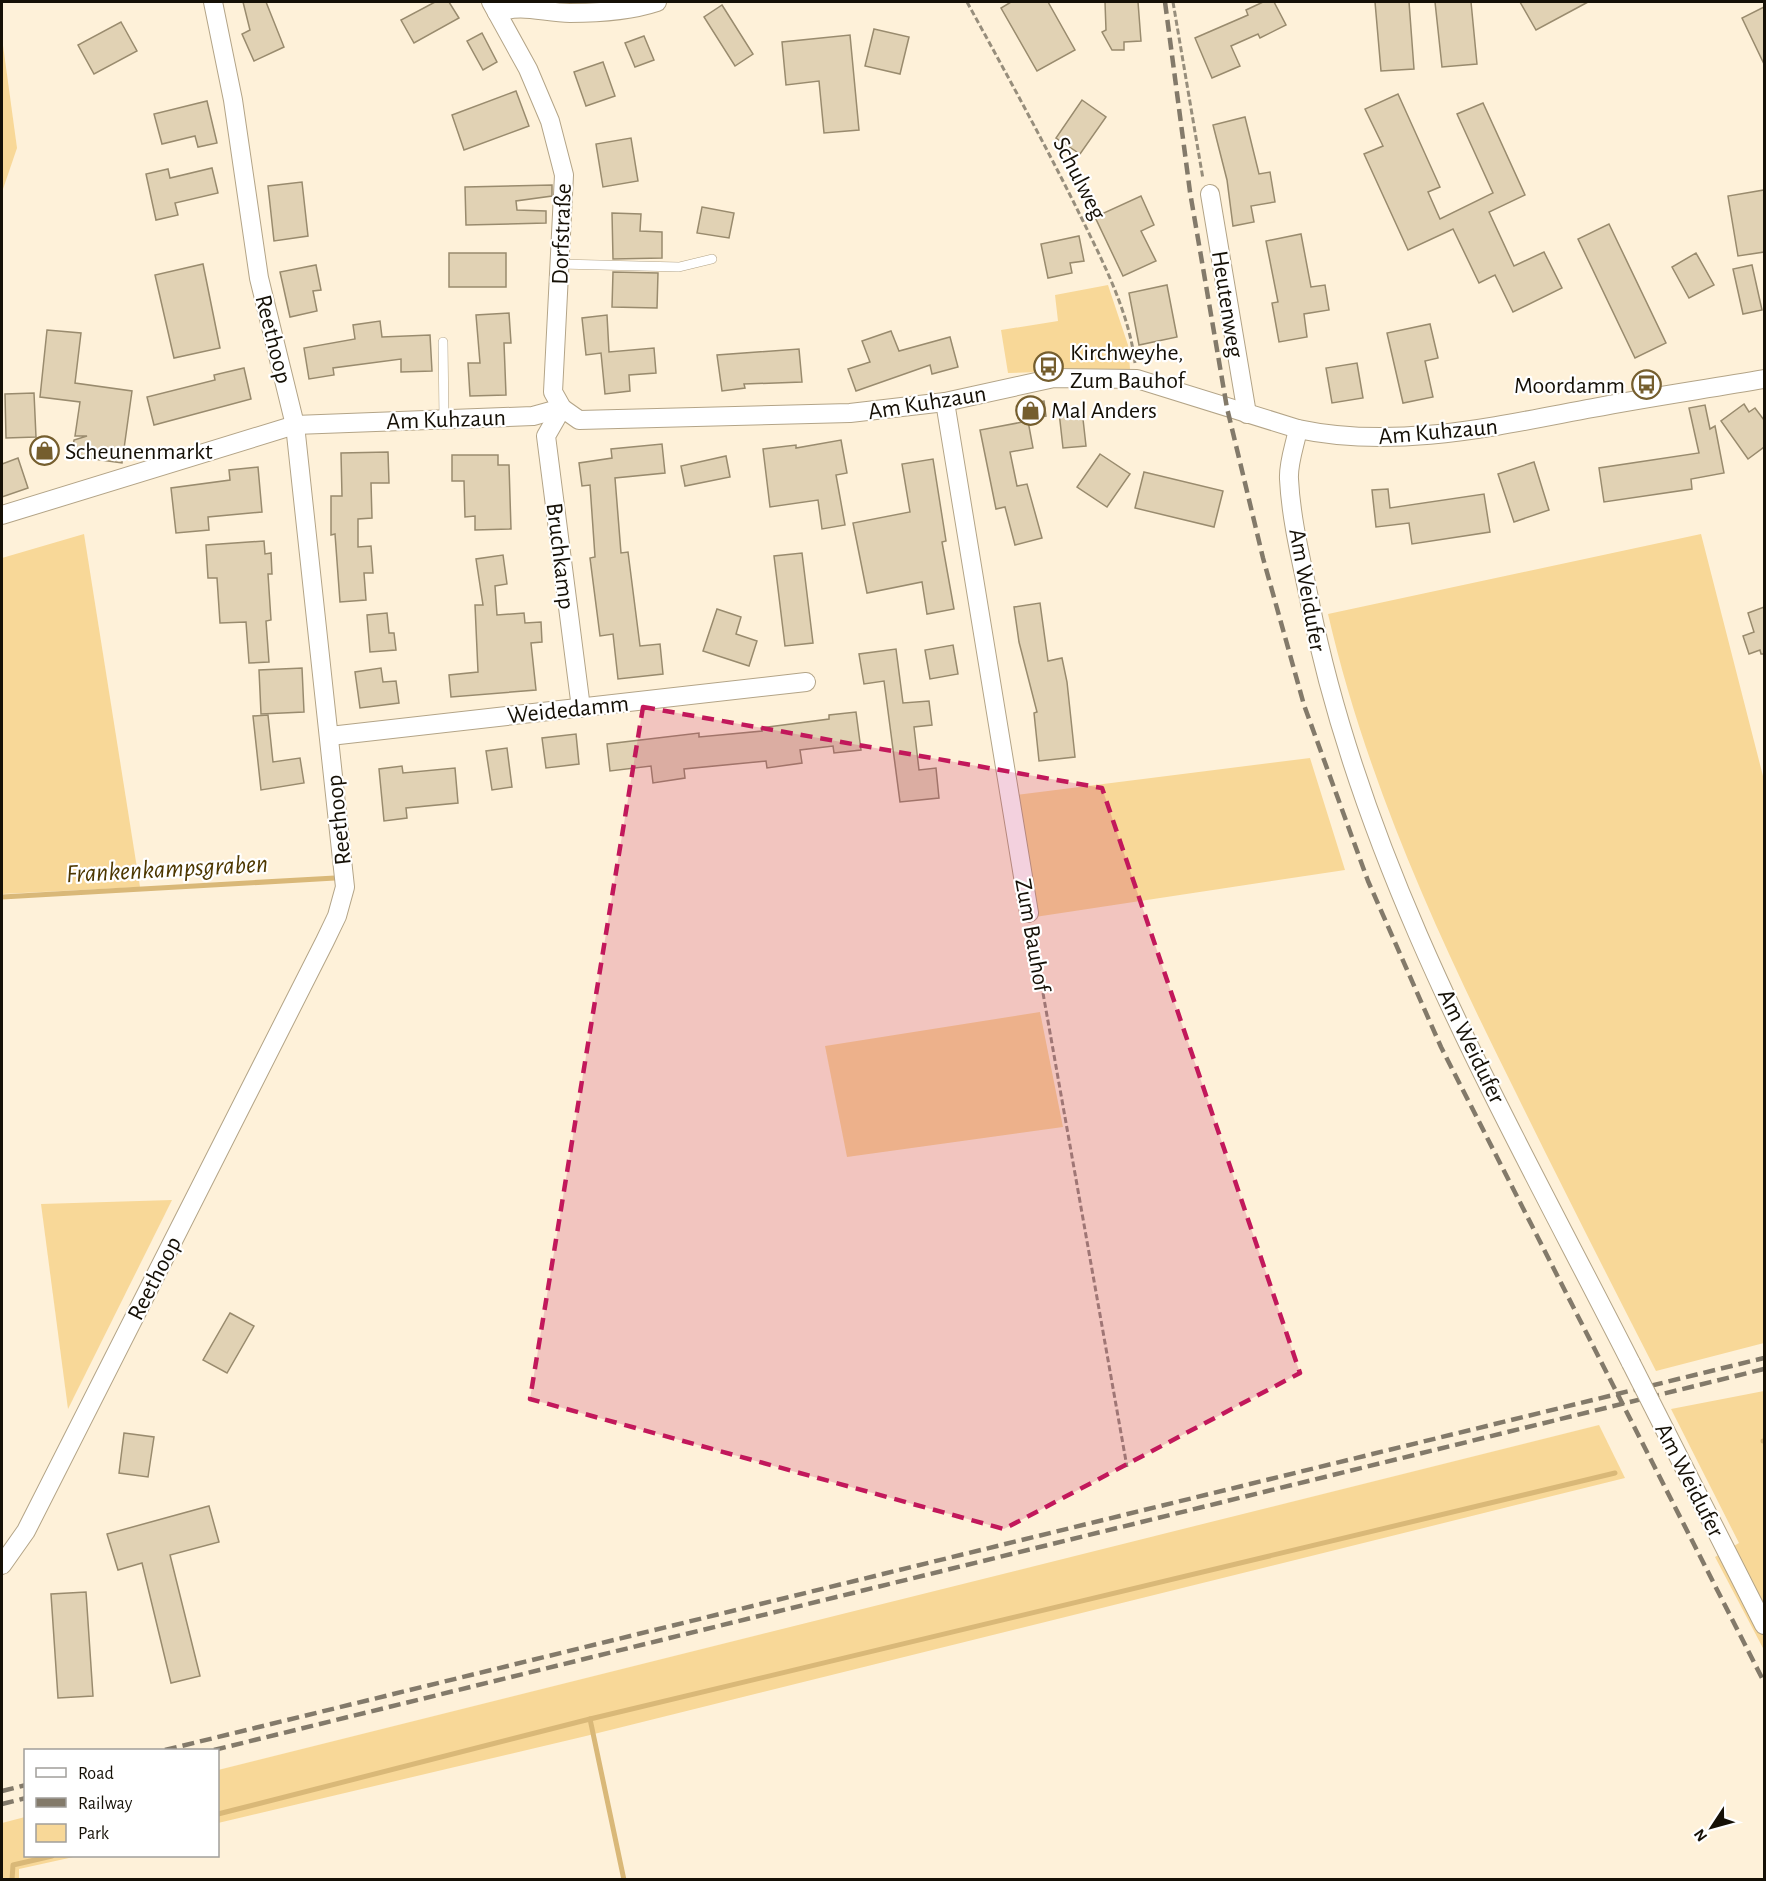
<svg xmlns="http://www.w3.org/2000/svg" width="1766" height="1881" font-family="'Alegreya Sans',sans-serif">
<rect width="100%" height="100%" fill="#fef1d9"/>
<g fill="#f8d898">
<path d="M 2,38 L 17,148 L 2,192 Z"/>
<path d="M 1108,285 L 1128,345 L 1130,369 L 1008,373 L 1001,330 L 1058,321 L 1055,295 Z"/>
<path d="M 84,534 L 140,887 L 2,894 L 2,558 Z"/>
<path d="M 1701,534 L 1764,780 L 1764,1343 L 1656,1371 C 1609,1279 1562,1187 1517,1095 C 1440,941 1367,783 1328,614 Z"/>
<path d="M 1310,758 L 1345,870 L 1035,917 L 1016,795 Z"/>
<path d="M 1040,1012 L 1063,1127 L 847,1157 L 825,1046 Z"/>
<path d="M 172,1200 L 68,1409 L 41,1204 Z"/>
<path d="M 1764,1391 L 1764,1650 L 1715,1557 L 1739,1543 L 1671,1409 Z"/>
<path d="M 1599,1425 L 1625,1478 L 586,1736 L 218,1823 L 218,1770 Z"/>
<path d="M 25,1817 L 26,1856 L 78,1856 L 19,1869 L 19,1879 L 2,1879 L 2,1823 Z"/>
</g>
<g fill="none" stroke-linecap="round" stroke-linejoin="round">
<g stroke="#d9b878" stroke-width="5">
<path d="M 2,897 L 335,878"/>
<path d="M 1763,1441 L 1764,1441"/>
<path d="M 590,1719 L 624,1880"/>
<path d="M 218,1814 L 590,1719 L 1615,1473"/>
<path d="M 12,1880 L 13,1865 L 52,1856"/>
</g>
</g>
<g fill="#e1d2b4" stroke="#998b6e" stroke-width="1.5">
<path d="M 243,2 L 266,2 L 284,47 L 254,61 L 242,34 L 250,30 Z"/>
<path d="M 435,2 L 449,2 L 459,18 L 414,43 L 401,20 Z"/>
<path d="M 1011,2 L 1048,2 L 1075,50 L 1037,71 L 1001,8 Z"/>
<path d="M 1105,2 L 1138,2 L 1141,41 L 1124,42 L 1124,50 L 1112,50 L 1102,32 L 1106,30 Z"/>
<path d="M 1263,2 L 1274,2 L 1286,25 L 1260,38 L 1258,34 L 1231,46 L 1240,66 L 1212,78 L 1195,38 L 1248,15 L 1246,10 Z"/>
<path d="M 1375,2 L 1409,2 L 1414,69 L 1381,71 Z"/>
<path d="M 1435,2 L 1471,2 L 1477,64 L 1442,67 Z"/>
<path d="M 1520,2 L 1588,2 L 1536,30 Z"/>
<path d="M 722,5 L 753,54 L 735,66 L 704,17 Z"/>
<path d="M 1764,7 L 1764,64 L 1742,18 Z"/>
<path d="M 121,22 L 137,51 L 94,74 L 78,45 Z"/>
<path d="M 874,29 L 909,37 L 900,74 L 865,66 Z"/>
<path d="M 482,33 L 497,62 L 483,70 L 467,41 Z"/>
<path d="M 850,35 L 859,130 L 824,133 L 819,81 L 786,85 L 782,42 Z"/>
<path d="M 644,36 L 654,60 L 635,67 L 625,43 Z"/>
<path d="M 603,62 L 615,96 L 586,106 L 574,72 Z"/>
<path d="M 516,91 L 529,126 L 464,150 L 452,115 Z"/>
<path d="M 1398,94 L 1440,187 L 1428,192 L 1440,219 L 1493,193 L 1457,114 L 1483,103 L 1525,195 L 1489,212 L 1514,266 L 1544,252 L 1562,288 L 1513,312 L 1495,275 L 1479,283 L 1453,229 L 1408,250 L 1364,154 L 1383,146 L 1365,109 Z"/>
<path d="M 1082,100 L 1106,117 L 1080,154 L 1056,138 Z"/>
<path d="M 207,101 L 217,143 L 198,147 L 195,136 L 162,144 L 154,114 Z"/>
<path d="M 1245,117 L 1259,174 L 1270,172 L 1275,202 L 1251,206 L 1254,222 L 1233,226 L 1227,180 L 1213,125 Z"/>
<path d="M 631,138 L 638,181 L 603,187 L 596,144 Z"/>
<path d="M 212,168 L 218,193 L 175,203 L 178,215 L 156,220 L 146,174 L 168,169 L 170,178 Z"/>
<path d="M 302,182 L 308,236 L 274,241 L 268,186 Z"/>
<path d="M 552,185 L 552,196 L 516,201 L 517,210 L 546,211 L 546,223 L 466,225 L 465,187 Z"/>
<path d="M 1764,190 L 1764,252 L 1738,256 L 1728,196 Z"/>
<path d="M 1141,196 L 1154,225 L 1141,231 L 1156,261 L 1123,276 L 1095,217 Z"/>
<path d="M 702,207 L 734,213 L 729,238 L 697,233 Z"/>
<path d="M 612,213 L 641,214 L 640,231 L 662,232 L 662,258 L 613,259 Z"/>
<path d="M 1609,224 L 1666,343 L 1635,358 L 1578,239 Z"/>
<path d="M 1301,234 L 1311,287 L 1325,285 L 1329,310 L 1304,314 L 1307,337 L 1279,342 L 1272,303 L 1278,302 L 1266,241 Z"/>
<path d="M 1079,236 L 1084,261 L 1070,263 L 1072,273 L 1048,278 L 1041,244 Z"/>
<rect x="449" y="253" width="57" height="34"/>
<path d="M 1696,253 L 1714,285 L 1689,298 L 1672,267 Z"/>
<path d="M 203,264 L 220,348 L 174,358 L 155,275 Z"/>
<path d="M 316,265 L 321,290 L 313,291 L 317,311 L 290,317 L 280,272 Z"/>
<path d="M 1752,265 L 1762,310 L 1743,314 L 1733,269 Z"/>
<path d="M 613,272 L 658,273 L 657,308 L 612,307 Z"/>
<path d="M 1167,285 L 1177,337 L 1139,345 L 1129,293 Z"/>
<path d="M 509,313 L 511,343 L 504,343 L 506,395 L 470,396 L 468,363 L 480,363 L 476,315 Z"/>
<path d="M 607,315 L 609,352 L 654,348 L 656,373 L 629,375 L 630,391 L 605,394 L 601,353 L 586,355 L 582,318 Z"/>
<path d="M 380,321 L 382,337 L 430,335 L 432,371 L 401,372 L 401,359 L 333,368 L 334,375 L 309,379 L 304,348 L 355,339 L 353,325 Z"/>
<path d="M 1430,324 L 1438,358 L 1425,361 L 1433,397 L 1403,403 L 1387,333 Z"/>
<path d="M 47,330 L 81,333 L 75,383 L 132,391 L 122,463 L 72,456 L 74,440 L 87,436 L 75,436 L 80,402 L 40,397 Z"/>
<path d="M 891,331 L 899,351 L 950,337 L 958,367 L 932,374 L 930,365 L 856,391 L 848,369 L 870,362 L 862,341 Z"/>
<path d="M 799,349 L 802,382 L 744,384 L 745,388 L 722,391 L 717,355 Z"/>
<path d="M 1357,363 L 1363,398 L 1332,403 L 1326,368 Z"/>
<path d="M 244,368 L 251,399 L 154,425 L 147,397 L 215,380 L 214,375 Z"/>
<path d="M 34,393 L 36,437 L 6,438 L 5,394 Z"/>
<path d="M 1044,401 L 1046,416 L 1020,420 L 1018,405 Z"/>
<path d="M 1744,404 L 1749,412 L 1755,408 L 1764,420 L 1764,447 L 1748,459 L 1721,421 Z"/>
<path d="M 1705,405 L 1710,429 L 1715,426 L 1724,473 L 1691,479 L 1692,489 L 1604,502 L 1599,468 L 1699,453 L 1689,408 Z"/>
<path d="M 1082,410 L 1086,446 L 1063,448 L 1059,412 Z"/>
<path d="M 1028,421 L 1033,448 L 1010,452 L 1017,486 L 1027,484 L 1042,538 L 1015,545 L 1005,507 L 996,509 L 980,430 Z"/>
<path d="M 841,440 L 847,473 L 836,475 L 845,525 L 822,529 L 818,500 L 770,507 L 763,449 L 796,445 L 796,448 Z"/>
<path d="M 662,444 L 665,473 L 615,478 L 621,553 L 628,552 L 640,646 L 660,644 L 663,674 L 618,679 L 613,634 L 600,636 L 590,558 L 595,557 L 590,485 L 582,486 L 579,463 L 612,458 L 611,449 Z"/>
<path d="M 388,452 L 389,483 L 371,483 L 372,518 L 358,519 L 358,547 L 371,546 L 373,573 L 364,573 L 366,600 L 340,602 L 335,534 L 331,535 L 331,496 L 342,496 L 341,453 Z"/>
<path d="M 1100,454 L 1130,474 L 1107,507 L 1077,487 Z"/>
<path d="M 452,455 L 498,455 L 498,465 L 509,465 L 511,529 L 475,530 L 475,516 L 465,517 L 464,481 L 452,481 Z"/>
<path d="M 726,456 L 730,477 L 685,486 L 681,466 Z"/>
<path d="M 18,458 L 28,488 L 2,497 L 2,464 Z"/>
<path d="M 933,459 L 946,541 L 942,542 L 954,609 L 927,614 L 922,582 L 867,593 L 853,523 L 910,512 L 902,464 Z"/>
<path d="M 1534,462 L 1549,510 L 1514,522 L 1498,474 Z"/>
<path d="M 258,467 L 262,512 L 208,517 L 209,530 L 176,533 L 171,488 L 230,480 L 229,470 Z"/>
<path d="M 1144,472 L 1223,491 L 1214,527 L 1135,508 Z"/>
<path d="M 1388,489 L 1390,508 L 1484,494 L 1490,532 L 1412,544 L 1409,523 L 1376,527 L 1372,490 Z"/>
<path d="M 264,541 L 265,554 L 271,553 L 272,574 L 268,574 L 271,620 L 266,621 L 269,662 L 249,663 L 246,622 L 220,623 L 217,578 L 208,578 L 206,545 Z"/>
<path d="M 802,553 L 813,643 L 785,646 L 774,556 Z"/>
<path d="M 503,555 L 507,584 L 495,586 L 497,615 L 524,613 L 525,623 L 541,622 L 542,642 L 531,643 L 536,690 L 451,697 L 449,675 L 478,672 L 475,605 L 483,605 L 476,559 Z"/>
<path d="M 1040,603 L 1048,661 L 1062,658 L 1067,682 L 1075,757 L 1039,761 L 1034,713 L 1037,712 L 1019,642 L 1014,607 Z"/>
<path d="M 1764,607 L 1764,654 L 1761,654 L 1760,650 L 1749,654 L 1743,636 L 1754,632 L 1748,613 Z"/>
<path d="M 717,609 L 741,617 L 736,634 L 757,641 L 749,666 L 703,651 Z"/>
<path d="M 387,613 L 389,633 L 394,633 L 396,650 L 370,652 L 367,615 Z"/>
<path d="M 953,645 L 958,674 L 930,679 L 925,650 Z"/>
<path d="M 896,649 L 903,703 L 929,701 L 932,725 L 914,727 L 919,770 L 936,768 L 939,798 L 900,802 L 884,681 L 864,684 L 859,654 Z"/>
<path d="M 302,668 L 304,712 L 261,714 L 259,670 Z"/>
<path d="M 381,668 L 383,682 L 396,681 L 399,703 L 360,708 L 355,672 Z"/>
<path d="M 856,712 L 861,750 L 834,753 L 833,746 L 800,750 L 802,763 L 767,768 L 766,761 L 684,769 L 685,778 L 653,783 L 651,766 L 610,771 L 607,744 L 699,733 L 699,737 L 762,731 L 761,728 L 829,719 L 829,715 Z"/>
<path d="M 268,715 L 273,762 L 300,758 L 304,783 L 261,790 L 253,716 Z"/>
<path d="M 576,734 L 579,764 L 546,768 L 542,738 Z"/>
<path d="M 507,748 L 512,787 L 492,790 L 486,751 Z"/>
<path d="M 402,766 L 403,773 L 455,768 L 458,803 L 406,808 L 407,818 L 384,821 L 379,769 Z"/>
<path d="M 230,1313 L 254,1326 L 227,1373 L 203,1360 Z"/>
<path d="M 124,1433 L 154,1437 L 148,1477 L 119,1473 Z"/>
<path d="M 209,1506 L 219,1542 L 170,1555 L 200,1676 L 171,1683 L 142,1563 L 118,1570 L 107,1534 Z"/>
<path d="M 86,1592 L 93,1696 L 58,1698 L 51,1594 Z"/>
</g>
<g fill="none" stroke-linecap="round" stroke-linejoin="round">
<defs>
<g id="service">
<path d="M 560,264 L 679,267 L 712,259"/>
<path d="M 443,342 L 444,419"/>
</g>
<g id="minor">
<path d="M 491,2 L 528,69 L 550,121 L 564,175 L 553,392 L 562,408 L 579,420 L 850,413 L 945,402 L 1054,378 L 1137,379 L 1298,429 C 1396,450 1496,426 1593,408 C 1650,397 1707,389 1764,379"/>
<path d="M 497,13 C 521,3 544,13 570,13 C 598,13 630,11 657,2"/>
<path d="M 1210,194 L 1247,414"/>
<path d="M 945,402 L 1029,913"/>
<path d="M 562,408 L 546,436 L 581,708"/>
<path d="M 1298,429 C 1295,445 1288,463 1289,479 C 1291,520 1302,563 1310,603 C 1364,874 1507,1119 1631,1363"/>
<path d="M 2,515 L 295,425 L 533,416 L 562,408"/>
<path d="M 330,736 L 806,682"/>
<path d="M 1665,1430 L 1764,1625"/>
<path d="M 2,1565 L 26,1531 L 325,941 L 337,916 L 345,887 L 295,425 L 259,278 L 233,100 L 213,2"/>
</g>
</defs>
<use href="#service" stroke="#b3a487" stroke-width="10"/>
<use href="#minor" stroke="#b3a487" stroke-width="20"/>
<g stroke="#978e7c" stroke-width="3" stroke-dasharray="6 3" stroke-linecap="butt">
<path d="M 967,2 C 1006,73 1045,144 1081,217 C 1103,262 1129,312 1135,363"/>
<path d="M 1173,2 L 1203,179"/>
<path d="M 1032,931 L 1127,1467"/>
</g>
<use href="#service" stroke="#fff" stroke-width="9"/>
<use href="#minor" stroke="#fff" stroke-width="18"/>
<g stroke="#837a6a" stroke-width="4.5" stroke-dasharray="12 6" stroke-linecap="butt">
<path d="M 1165,2 L 1190,192 L 1227,408 L 1263,558 L 1304,705 L 1368,881 L 1441,1047 L 1764,1682"/>
<path d="M 165,1750 L 1764,1358"/>
<path d="M 214,1750 L 1764,1369"/>
<path d="M 2,1791 L 26,1785"/>
<path d="M 2,1804 L 26,1798"/>
</g>
<defs>
<path id="minor-bridge" d="M 1631,1363 L 1665,1430"/>
</defs>
<use href="#minor-bridge" stroke="#b3a487" stroke-width="20" stroke-linecap="butt"/>
<use href="#minor-bridge" stroke="#fff" stroke-width="18"/>
</g>
<path fill="#c2185b" fill-opacity="0.2" stroke="#c2185b" stroke-width="4.5" stroke-dasharray="12 8" stroke-linejoin="round" d="M 643,707 L 1102,788 L 1300,1373 L 1004,1529 L 530,1399 Z"/>
<defs>
<symbol id="bus-ring" viewBox="-11 -11 22 22"><circle r="9.5" fill="#fff" stroke="#755e2e" stroke-width="1.5"/><path d="M-5-6H5V4H4V6H2V4H-2V6H-4V4H-5ZM-3.5-4V0h7V-4ZM-3.5 1.2v1.5H-2V1.2ZM2 1.2v1.5H3.5V1.2Z" fill="#755e2e"/></symbol>
<symbol id="shop-ring" viewBox="-11 -11 22 22"><circle r="9.5" fill="#fff" stroke="#755e2e" stroke-width="1.5"/><path d="M-5-2.5h2.3a2.7 3.5 0 0 1 5.4 0H5L5.5 6h-11ZM-1.5-2.5h3a1.5 2.3 0 0 0-3 0Z" fill="#755e2e"/></symbol>
</defs>
<g fill-rule="evenodd">
<use href="#bus-ring" x="1032" y="350" width="33" height="33"/>
<use href="#bus-ring" x="1630" y="368" width="33" height="33"/>
<use href="#shop-ring" x="1014" y="394" width="33" height="33"/>
<use href="#shop-ring" x="28" y="434" width="33" height="33"/>
</g>
<g text-anchor="middle" stroke-width="4.5" stroke-linejoin="round" paint-order="stroke">
<g font-size="24" fill="#151006" stroke="#fff">
<text transform="translate(1080 178) rotate(63)" y="8">Schulweg</text>
<text transform="translate(561 234) rotate(-88)" y="8">Dorfstraße</text>
<text transform="translate(1228 304) rotate(81)" y="8">Heutenweg</text>
<text transform="translate(274 339) rotate(76)" y="8">Reethoop</text>
<text transform="translate(927 402) rotate(-9)" y="8">Am Kuhzaun</text>
<text transform="translate(446 419) rotate(-2)" y="8">Am Kuhzaun</text>
<text transform="translate(1438 431) rotate(-5)" y="8">Am Kuhzaun</text>
<text transform="translate(561 556) rotate(83)" y="8">Bruchkamp</text>
<text transform="translate(1308 590) rotate(80)" y="8">Am Weidufer</text>
<text transform="translate(568 709) rotate(-6)" y="8">Weidedamm</text>
<text transform="translate(338 820) rotate(-96)" y="8">Reethoop</text>
<text transform="translate(1033 935) rotate(80)" y="8">Zum Bauhof</text>
<text transform="translate(1472 1046) rotate(64)" y="8">Am Weidufer</text>
<text transform="translate(154 1278) rotate(-63)" y="8">Reethoop</text>
<text transform="translate(1690 1480) rotate(63)" y="8">Am Weidufer</text>
</g>
<g font-size="24" fill="#151006" stroke="#fff" text-anchor="start">
<text x="1070" y="360">Kirchweyhe,<tspan x="1070" dy="28">Zum Bauhof</tspan></text>
<text x="1625" y="393" text-anchor="end">Moordamm</text>
<text x="1051" y="418">Mal Anders</text>
<text x="65" y="459">Scheunenmarkt</text>
</g>
<g font-size="26" font-style="italic" fill="#4d3700" stroke="#fff">
<text transform="translate(167 868) rotate(-3)" y="9">Frankenkampsgraben</text>
</g>
</g>
<rect width="1766" height="1881" fill="none" stroke="#151006" stroke-width="6"/>
<rect x="24" y="1749" width="195" height="108" fill="#ffffff" stroke="#a19f9b" stroke-width="1.5"/>
<rect x="36" y="1768" width="30" height="9" fill="#ffffff" stroke="#a19f9b" stroke-width="1.5"/>
<text x="78" y="1779" font-size="18" fill="#151006">Road</text>
<rect x="36" y="1798" width="30" height="9" fill="#837a6a" stroke="#a19f9b" stroke-width="1.5"/>
<text x="78" y="1809" font-size="18" fill="#151006">Railway</text>
<rect x="36" y="1824" width="30" height="18" fill="#f8d898" stroke="#a19f9b" stroke-width="1.5"/>
<text x="78" y="1839" font-size="18" fill="#151006">Park</text>
<g transform="translate(1712 1827) rotate(234)" stroke="#ffffff" stroke-width="4.5" paint-order="stroke">
<path d="M0-4.5L10 22L0 15L-10 22Z" fill="#151006"/>
<text y="-9" font-size="16" font-weight="bold" text-anchor="middle" fill="#151006">N</text>
</g>
</svg>
